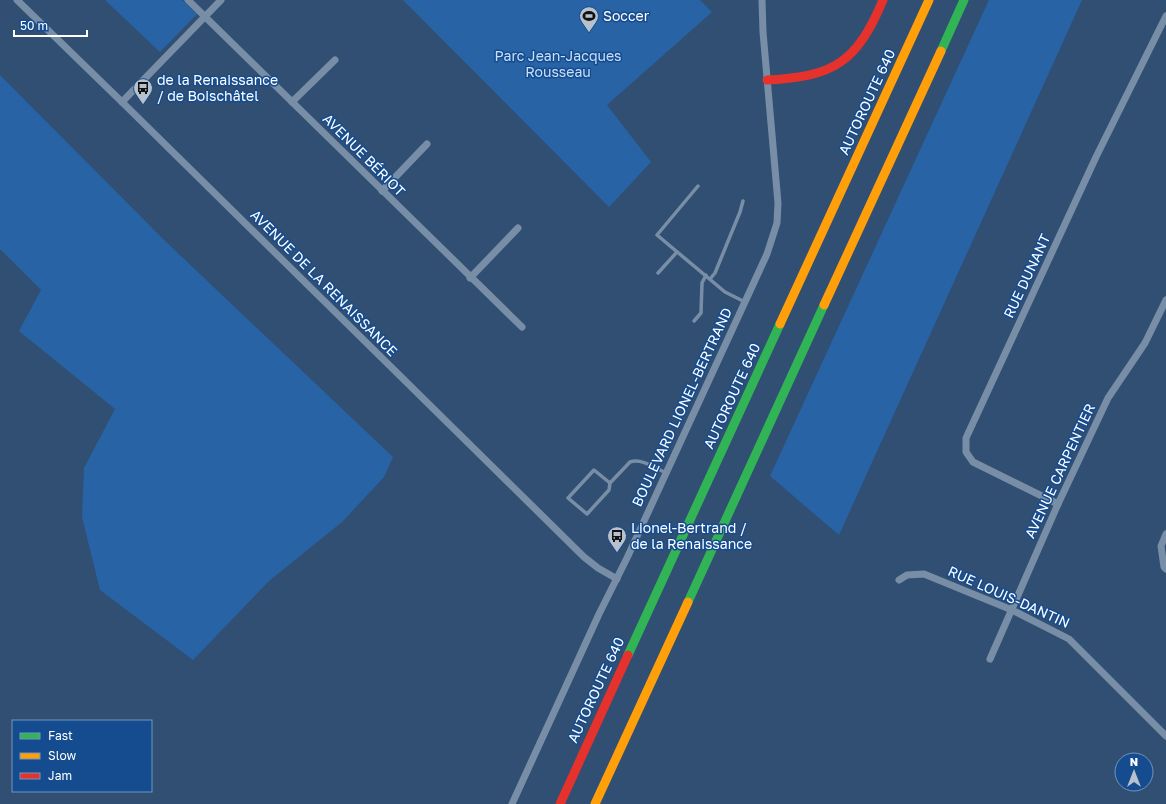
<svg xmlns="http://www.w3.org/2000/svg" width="1166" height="804" font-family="'Golos Text',sans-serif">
<rect width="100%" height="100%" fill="#314f73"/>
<g fill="#2863a6">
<path d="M 105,0 L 182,0 L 197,14 L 160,52 Z"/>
<path d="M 403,0 L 700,0 L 712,12 L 607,105 L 651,162 L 609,207 Z"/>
<path d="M 989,0 L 1082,0 L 839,535 L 770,476 Z"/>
<path d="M 0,75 L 163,239 L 393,457 L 384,477 L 342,522 L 269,581 L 193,660 L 100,590 L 82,517 L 84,468 L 115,409 L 19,331 L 41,290 L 0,249 Z"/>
</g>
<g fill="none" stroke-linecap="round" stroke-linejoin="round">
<g stroke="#788ea6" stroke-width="3.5">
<path d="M 698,186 L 657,235 L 725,292 L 745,302"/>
<path d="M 658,273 L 677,252"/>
<path d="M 710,279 L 715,273 L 740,212 L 743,201"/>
<path d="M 694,321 L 701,313 L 702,283 L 706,275"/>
<path d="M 610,483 L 594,470 L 568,498 L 587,514 L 609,490 L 610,483 L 630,462 C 642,458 655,468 666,473"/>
</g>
<g stroke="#788ea6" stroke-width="7">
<path d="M 17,0 L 122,102 L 584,557 L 598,568 L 617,579"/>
<path d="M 188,0 L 522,327"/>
<path d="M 122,102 L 221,0"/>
<path d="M 292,102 L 335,60"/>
<path d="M 382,191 L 427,144"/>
<path d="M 470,278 L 518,228"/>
<path d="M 1058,504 L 973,462 L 966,452 L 966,438 L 1096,157 L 1166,16"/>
<path d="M 1166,534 L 1161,546 L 1164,567 L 1166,569"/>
<path d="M 899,580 L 907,575 L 924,574 L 1012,610 L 1069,639 L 1166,736"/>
<path d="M 990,659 L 1058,504 L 1108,398 L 1145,343 L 1166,300"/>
<path d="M 512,804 L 599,614 L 627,558 L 767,254 L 777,223 L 778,203 L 763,32 L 762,0"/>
</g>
<g stroke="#30b455" stroke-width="9">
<path d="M 941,51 L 964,0"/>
<path d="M 688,602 L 824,305"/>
<path d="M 628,655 L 780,324"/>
</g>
<g stroke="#ff9f0a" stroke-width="9">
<path d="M 824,305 L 941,51"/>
<path d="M 780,324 L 929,0"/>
<path d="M 595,804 L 688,602"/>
</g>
<g stroke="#e5322d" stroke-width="9">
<path d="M 767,80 C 834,77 857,62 883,0"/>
<path d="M 560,804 L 628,655"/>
</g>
</g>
<defs>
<symbol id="stadium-pin" viewBox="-11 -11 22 30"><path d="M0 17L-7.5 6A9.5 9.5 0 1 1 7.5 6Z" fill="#b7c1ce" stroke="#154c8f"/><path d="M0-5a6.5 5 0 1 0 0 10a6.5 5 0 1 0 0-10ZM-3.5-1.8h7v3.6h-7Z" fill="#111"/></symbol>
<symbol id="bus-pin" viewBox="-11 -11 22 30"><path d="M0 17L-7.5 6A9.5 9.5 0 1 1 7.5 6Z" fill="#b7c1ce" stroke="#154c8f"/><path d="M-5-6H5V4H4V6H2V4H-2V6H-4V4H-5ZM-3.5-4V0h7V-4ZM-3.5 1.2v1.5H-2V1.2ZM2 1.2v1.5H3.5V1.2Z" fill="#111"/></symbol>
</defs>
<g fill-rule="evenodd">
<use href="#stadium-pin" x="578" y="5" width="22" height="30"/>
<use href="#bus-pin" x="132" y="77" width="22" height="30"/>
<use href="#bus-pin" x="606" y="525" width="22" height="30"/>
</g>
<g text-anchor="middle" stroke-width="3" stroke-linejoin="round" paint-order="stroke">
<g font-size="14" fill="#fff" stroke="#154c8f" text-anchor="start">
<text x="603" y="21">Soccer</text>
<text x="157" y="85">de la Renaissance<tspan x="157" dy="16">/ de Boischâtel</tspan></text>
<text x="631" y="533">Lionel-Bertrand /<tspan x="631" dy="16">de la Renaissance</tspan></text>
</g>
<g font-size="14" fill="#c7e0fc" stroke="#154c8f">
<text x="558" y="61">Parc Jean-Jacques<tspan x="558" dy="16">Rousseau</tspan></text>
</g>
<g font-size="14" fill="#fff" stroke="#154c8f">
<text transform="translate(867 102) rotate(-65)" y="5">AUTOROUTE 640</text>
<text transform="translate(364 155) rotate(45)" y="5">AVENUE BÉRIOT</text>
<text transform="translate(1027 276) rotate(-65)" y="5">RUE DUNANT</text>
<text transform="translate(324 283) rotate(45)" y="5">AVENUE DE LA RENAISSANCE</text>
<text transform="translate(732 396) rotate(-65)" y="5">AUTOROUTE 640</text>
<text transform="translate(682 407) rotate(-65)" y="5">BOULEVARD LIONEL-BERTRAND</text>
<text transform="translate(1060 471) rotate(-65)" y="5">AVENUE CARPENTIER</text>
<text transform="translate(1009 597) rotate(24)" y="5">RUE LOUIS-DANTIN</text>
<text transform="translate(596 690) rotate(-65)" y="5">AUTOROUTE 640</text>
</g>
</g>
<rect x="12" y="720" width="140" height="72" fill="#154c8f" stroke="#7394bc"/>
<rect x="20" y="733" width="20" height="6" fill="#30b455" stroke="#7394bc"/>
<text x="48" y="740" font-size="12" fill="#ffffff">Fast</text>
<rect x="20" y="753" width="20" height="6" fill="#ff9f0a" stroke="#7394bc"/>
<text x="48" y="760" font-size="12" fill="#ffffff">Slow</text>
<rect x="20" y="773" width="20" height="6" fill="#e5322d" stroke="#7394bc"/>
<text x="48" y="780" font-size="12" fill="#ffffff">Jam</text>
<g transform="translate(1134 772)"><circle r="19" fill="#154c8f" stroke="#7394bc"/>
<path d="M0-3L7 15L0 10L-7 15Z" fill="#b7c1ce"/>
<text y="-6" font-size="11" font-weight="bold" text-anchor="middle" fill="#ffffff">N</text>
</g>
<path d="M14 30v6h73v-6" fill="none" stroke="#ffffff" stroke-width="2"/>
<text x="20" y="30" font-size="12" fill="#ffffff" stroke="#154c8f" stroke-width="3" paint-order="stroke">50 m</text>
</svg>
